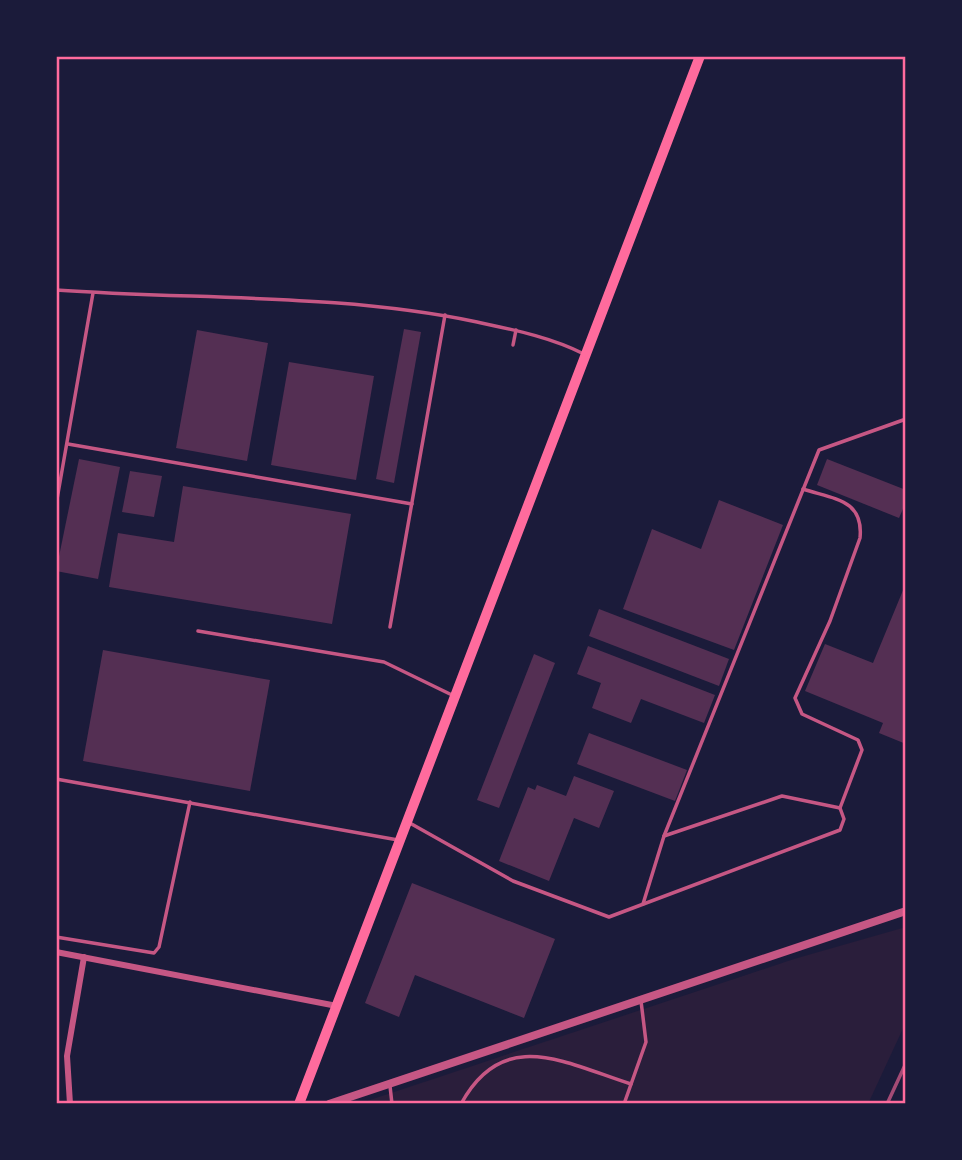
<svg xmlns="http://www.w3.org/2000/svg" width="962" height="1160" font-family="Signika,sans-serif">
<rect width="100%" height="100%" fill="#1b1b3a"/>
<path fill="#2a1e3b" d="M 906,927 L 906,1022 L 868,1104 L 358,1104 L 794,959 Z"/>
<g fill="#542f53">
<path d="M 404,329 L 421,332 L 394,483 L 376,479 Z"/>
<path d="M 197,330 L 268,343 L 247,461 L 176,448 Z"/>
<path d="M 289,362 L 374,376 L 356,480 L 271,465 Z"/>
<path d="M 79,459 L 120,467 L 98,579 L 56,571 Z"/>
<path d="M 827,459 L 906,490 L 906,502 L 899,518 L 817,485 Z"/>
<path d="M 130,471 L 162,476 L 154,517 L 122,512 Z"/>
<path d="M 183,486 L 351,514 L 332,624 L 109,587 L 118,533 L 174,542 Z"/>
<path d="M 719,500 L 783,525 L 734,650 L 623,609 L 652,529 L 701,549 Z"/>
<path d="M 906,583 L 906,744 L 879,733 L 883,723 L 805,691 L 825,644 L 873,663 Z"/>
<path d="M 599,609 L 729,659 L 719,686 L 589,636 Z"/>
<path d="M 588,646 L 715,695 L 704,723 L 641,699 L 631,723 L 592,708 L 601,683 L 577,674 Z"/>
<path d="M 103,650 L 270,680 L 250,791 L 83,761 Z"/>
<path d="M 534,654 L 555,663 L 499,808 L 477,800 Z"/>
<path d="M 589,733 L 687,770 L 675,801 L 577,764 Z"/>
<path d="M 574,776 L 614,791 L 599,828 L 574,818 L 549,881 L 499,861 L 528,787 L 535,790 L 537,785 L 566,796 Z"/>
<path d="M 412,883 L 555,939 L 524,1018 L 415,975 L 399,1017 L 365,1003 Z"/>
</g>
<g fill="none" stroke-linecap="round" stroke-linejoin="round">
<g stroke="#c65784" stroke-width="3.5">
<path d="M 56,290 C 197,300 338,293 477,322 C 514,330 550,337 584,354"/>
<path d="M 513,345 L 516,330"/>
<path d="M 68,444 L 412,504"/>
<path d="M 56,505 L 93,293"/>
<path d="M 390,627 L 445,315"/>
<path d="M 198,631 L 384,662 L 452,695"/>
<path d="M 56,779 L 398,840"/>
<path d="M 408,822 L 513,881 L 609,917 L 840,830 L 844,819 L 840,808 L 862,750 L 858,740 L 802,714 L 795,698 L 830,621 L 860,538 C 864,499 833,499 803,489"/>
<path d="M 664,836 L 819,450 L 906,419"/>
<path d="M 643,904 L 664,836 L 782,796 L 840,808"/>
<path d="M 56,937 L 154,953 L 159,947 L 190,802"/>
<path d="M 390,1086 L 392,1104"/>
<path d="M 461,1104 C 503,1026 565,1063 631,1084"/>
<path d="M 624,1104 L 646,1042 L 641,1001"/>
</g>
<g stroke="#c65784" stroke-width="6">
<path d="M 56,952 L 337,1006"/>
<path d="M 70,1104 L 67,1056 L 84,957"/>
</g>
<path stroke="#c65784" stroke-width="8" d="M 329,1104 L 906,911"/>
<path stroke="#ff6b9d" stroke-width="10" d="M 299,1104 L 700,56"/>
<path stroke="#a44b75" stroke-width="3.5" d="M 887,1104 L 906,1063"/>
</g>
<rect width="962" height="1160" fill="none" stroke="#1b1b3a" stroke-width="116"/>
<rect x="58" y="58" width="846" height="1044" fill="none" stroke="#ff6b9d" stroke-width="2.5"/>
</svg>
